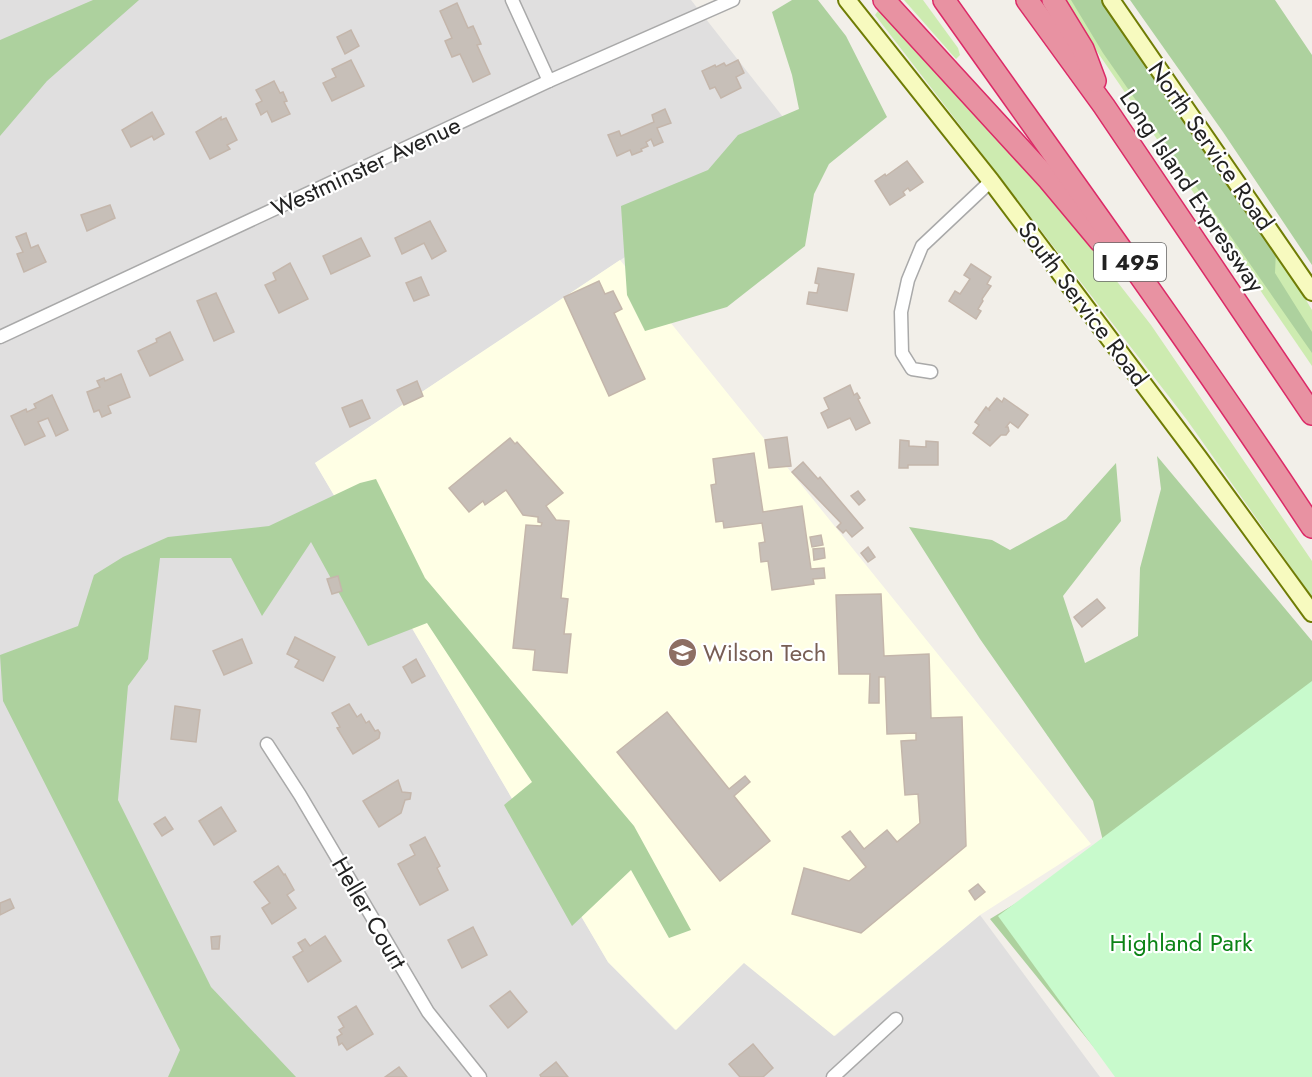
<svg xmlns="http://www.w3.org/2000/svg" width="1312" height="1077" font-family="Jost,sans-serif">
<rect width="100%" height="100%" fill="#f2efe9"/>
<path fill="#e0dfdf" d="M 0,0 L 691,0 L 801,140 L 315,463 L 608,962 L 675,1030 L 744,962 L 835,1036 L 980,915 L 1100,1077 L 0,1077 Z"/>
<path fill="#ffffe5" d="M 620,260 L 1091,844 L 980,915 L 834,1036 L 744,963 L 676,1030 L 608,962 L 315,463 Z"/>
<g fill="#cdebb0">
<path d="M 904,0 L 923,0 L 958,48 L 960,55 L 956,59 Z"/>
<path d="M 1066,0 L 1101,0 L 1273,245 L 1312,310 L 1312,366 L 1083,31 Z"/>
<path d="M 880,8 L 1044,188 L 1151,325 L 1312,561 L 1312,597 L 1187,420 L 875,15 Z"/>
</g>
<g fill="#add19e">
<path d="M 93,0 L 139,0 L 47,81 L 0,136 L 0,40 Z"/>
<path d="M 792,0 L 818,0 L 846,36 L 887,117 L 829,164 L 814,194 L 805,246 L 727,307 L 645,331 L 627,295 L 621,206 L 708,170 L 738,135 L 799,109 L 792,75 L 772,12 Z"/>
<path d="M 1071,0 L 1101,0 L 1276,250 L 1275,273 L 1312,332 L 1312,353 L 1103,53 Z"/>
<path d="M 1130,0 L 1275,0 L 1312,55 L 1312,265 L 1223,132 Z"/>
<path d="M 1157,456 L 1312,641 L 1312,1077 L 1118,1077 L 990,919 L 1105,849 L 1093,801 L 980,639 L 909,527 L 992,540 L 1010,550 L 1066,519 L 1116,463 L 1121,521 L 1063,596 L 1085,663 L 1138,636 L 1140,568 L 1161,489 Z"/>
<path d="M 376,479 L 425,578 L 634,826 L 691,930 L 669,938 L 631,870 L 572,926 L 504,805 L 532,782 L 427,623 L 368,646 L 311,542 L 262,616 L 231,558 L 160,558 L 148,659 L 128,686 L 118,800 L 211,987 L 296,1077 L 168,1077 L 180,1050 L 3,701 L 0,655 L 78,626 L 94,575 L 123,557 L 168,537 L 269,526 L 360,483 Z"/>
</g>
<path fill="#c8facc" d="M 1312,681 L 1312,1077 L 1115,1077 L 998,916 Z"/>
<g fill="#c7bfb8" stroke="#c4b6ab" stroke-width="1.5">
<path d="M 457,3 L 468,28 L 473,26 L 481,44 L 477,45 L 490,74 L 473,82 L 460,54 L 452,57 L 445,41 L 452,38 L 440,11 Z"/>
<path d="M 351,30 L 359,46 L 345,54 L 337,37 Z"/>
<path d="M 351,60 L 364,86 L 332,101 L 323,83 L 336,77 L 332,69 Z"/>
<path d="M 738,60 L 744,73 L 736,77 L 741,88 L 721,98 L 715,87 L 710,89 L 702,71 L 715,65 L 716,67 L 724,63 L 726,66 Z"/>
<path d="M 274,81 L 280,93 L 283,92 L 287,101 L 284,102 L 290,114 L 272,122 L 267,111 L 261,115 L 256,104 L 262,101 L 256,90 Z"/>
<path d="M 665,109 L 671,123 L 657,128 L 663,142 L 654,146 L 651,139 L 646,142 L 648,146 L 641,149 L 642,151 L 632,155 L 630,150 L 617,156 L 608,135 L 619,131 L 621,136 L 654,122 L 652,115 Z"/>
<path d="M 152,112 L 164,134 L 154,140 L 152,136 L 131,147 L 122,130 Z"/>
<path d="M 221,117 L 221,120 L 226,118 L 237,140 L 227,145 L 230,149 L 210,159 L 196,132 Z"/>
<path d="M 907,161 L 923,182 L 910,191 L 908,188 L 903,192 L 905,195 L 890,205 L 875,181 L 885,174 L 886,176 Z"/>
<path d="M 110,205 L 115,218 L 87,231 L 81,215 Z"/>
<path d="M 430,221 L 446,251 L 432,259 L 424,243 L 402,254 L 395,238 Z"/>
<path d="M 26,233 L 31,248 L 38,245 L 46,262 L 24,272 L 17,254 L 23,252 L 16,237 Z"/>
<path d="M 361,238 L 370,256 L 331,274 L 323,256 Z"/>
<path d="M 290,263 L 308,299 L 279,313 L 265,285 L 276,280 L 273,273 Z"/>
<path d="M 971,264 L 991,277 L 987,284 L 991,286 L 982,299 L 983,301 L 978,309 L 981,311 L 976,319 L 949,301 L 955,291 L 960,294 L 970,279 L 964,275 Z"/>
<path d="M 818,268 L 854,274 L 847,311 L 807,304 L 809,292 L 817,293 L 819,284 L 815,283 Z"/>
<path d="M 421,277 L 429,295 L 414,301 L 406,283 Z"/>
<path d="M 599,281 L 605,294 L 613,291 L 622,309 L 614,313 L 645,379 L 609,396 L 564,297 Z"/>
<path d="M 216,293 L 234,332 L 214,341 L 197,301 Z"/>
<path d="M 170,332 L 183,360 L 150,376 L 138,351 L 157,342 L 156,339 Z"/>
<path d="M 121,374 L 130,397 L 108,406 L 111,413 L 102,417 L 99,410 L 94,412 L 87,392 L 100,387 L 97,381 L 104,378 L 105,381 Z"/>
<path d="M 417,381 L 423,396 L 404,405 L 397,390 Z"/>
<path d="M 850,385 L 854,395 L 857,393 L 860,398 L 858,399 L 870,423 L 856,430 L 850,418 L 828,428 L 821,413 L 829,409 L 824,398 Z"/>
<path d="M 52,395 L 68,430 L 56,436 L 48,418 L 38,422 L 45,436 L 25,445 L 11,416 L 26,409 L 27,412 L 36,408 L 34,404 Z"/>
<path d="M 997,398 L 1002,402 L 1004,398 L 1028,415 L 1018,428 L 1010,422 L 1006,427 L 1008,427 L 1009,431 L 1006,435 L 1001,435 L 990,446 L 973,433 L 979,425 L 975,422 L 986,407 L 990,411 L 989,408 Z"/>
<path d="M 362,400 L 370,418 L 350,427 L 342,408 Z"/>
<path d="M 787,437 L 791,466 L 769,468 L 765,440 Z"/>
<path d="M 510,438 L 515,444 L 517,442 L 563,493 L 546,506 L 556,520 L 569,521 L 561,598 L 568,599 L 564,634 L 571,634 L 567,673 L 533,670 L 535,650 L 513,648 L 526,525 L 541,526 L 542,523 L 538,522 L 538,517 L 523,515 L 506,490 L 485,505 L 483,501 L 469,512 L 449,488 Z"/>
<path d="M 900,440 L 909,441 L 909,446 L 926,447 L 926,441 L 938,442 L 938,465 L 908,465 L 908,468 L 899,468 Z"/>
<path d="M 754,453 L 763,512 L 802,506 L 811,569 L 824,568 L 825,578 L 813,579 L 814,584 L 772,590 L 768,561 L 761,562 L 759,543 L 765,542 L 762,523 L 724,528 L 723,521 L 716,522 L 711,485 L 716,484 L 713,459 Z"/>
<path d="M 803,462 L 818,479 L 820,477 L 863,528 L 852,537 L 846,530 L 843,533 L 837,527 L 841,523 L 792,472 Z"/>
<path d="M 858,491 L 865,500 L 859,505 L 851,496 Z"/>
<path d="M 821,535 L 823,545 L 812,547 L 810,537 Z"/>
<path d="M 868,547 L 875,557 L 868,562 L 861,553 Z"/>
<path d="M 824,548 L 825,558 L 814,560 L 813,549 Z"/>
<path d="M 338,576 L 342,591 L 332,594 L 327,579 Z"/>
<path d="M 881,594 L 884,656 L 929,654 L 931,718 L 962,717 L 966,846 L 861,933 L 792,914 L 804,868 L 849,881 L 866,867 L 842,837 L 850,831 L 864,849 L 887,830 L 897,842 L 920,823 L 918,794 L 905,795 L 901,741 L 916,740 L 916,733 L 887,734 L 885,677 L 879,677 L 879,703 L 869,703 L 870,674 L 839,674 L 836,595 Z"/>
<path d="M 1097,599 L 1105,608 L 1082,627 L 1074,617 Z"/>
<path d="M 295,637 L 335,657 L 323,681 L 295,667 L 299,660 L 287,654 Z"/>
<path d="M 242,639 L 252,663 L 224,675 L 213,651 Z"/>
<path d="M 416,659 L 425,676 L 412,683 L 403,667 Z"/>
<path d="M 349,704 L 357,717 L 361,714 L 366,723 L 369,721 L 375,731 L 378,730 L 380,733 L 379,738 L 353,754 L 337,728 L 340,727 L 332,713 Z"/>
<path d="M 175,706 L 200,710 L 196,742 L 171,739 Z"/>
<path d="M 667,712 L 729,789 L 745,776 L 750,782 L 734,796 L 770,841 L 720,881 L 617,752 Z"/>
<path d="M 398,780 L 402,792 L 411,793 L 410,799 L 405,800 L 401,813 L 379,827 L 363,801 Z"/>
<path d="M 221,807 L 236,831 L 214,845 L 199,821 Z"/>
<path d="M 165,817 L 173,829 L 162,836 L 154,824 Z"/>
<path d="M 425,837 L 440,866 L 437,868 L 448,890 L 420,905 L 398,864 L 415,855 L 410,845 Z"/>
<path d="M 278,866 L 284,875 L 285,874 L 294,890 L 287,895 L 296,908 L 272,924 L 262,908 L 270,903 L 254,882 Z"/>
<path d="M 978,884 L 985,892 L 975,900 L 969,891 Z"/>
<path d="M 10,899 L 14,908 L 0,915 L 0,903 Z"/>
<path d="M 473,927 L 487,955 L 462,968 L 448,940 Z"/>
<path d="M 220,936 L 219,949 L 212,949 L 211,937 Z"/>
<path d="M 325,936 L 341,961 L 308,982 L 293,957 L 303,951 L 298,943 L 305,939 L 310,946 Z"/>
<path d="M 510,991 L 527,1012 L 508,1028 L 490,1006 Z"/>
<path d="M 356,1006 L 373,1034 L 347,1050 L 342,1043 L 339,1045 L 337,1037 L 342,1034 L 339,1030 L 344,1027 L 338,1017 Z"/>
<path d="M 753,1044 L 773,1068 L 763,1077 L 740,1077 L 729,1064 Z"/>
<path d="M 556,1062 L 568,1077 L 541,1077 L 540,1075 Z"/>
<path d="M 399,1067 L 407,1077 L 385,1077 Z"/>
</g>
<g fill="none" stroke-linecap="round" stroke-linejoin="round">
<defs>
<g id="street">
<path d="M 512,0 L 549,81"/>
<path d="M 0,337 L 549,81 L 733,0"/>
<path d="M 931,372 L 912,369 L 902,353 L 901,312 L 908,280 L 922,246 L 991,181"/>
<path d="M 267,744 L 300,795 L 428,1012 L 480,1077"/>
<path d="M 833,1077 L 896,1019"/>
</g>
<g id="secondary">
<path d="M 847,0 L 991,181 L 1199,458 L 1312,613"/>
<path d="M 1111,0 L 1312,292"/>
</g>
<g id="highway">
<path d="M 884,0 L 1049,180 L 1100,241"/>
<path d="M 944,0 C 1068,175 1194,348 1312,527"/>
<path d="M 1027,0 L 1104,106 L 1312,414"/>
<path d="M 1053,0 L 1083,49 L 1095,81"/>
</g>
</defs>
<use href="#street" stroke="#a9a9a9" stroke-width="15"/>
<use href="#secondary" stroke="#707d05" stroke-width="20"/>
<use href="#highway" stroke="#dc2a67" stroke-width="24"/>
<use href="#street" stroke="#fff" stroke-width="12"/>
<use href="#secondary" stroke="#f7fabf" stroke-width="16"/>
<use href="#highway" stroke="#e892a2" stroke-width="21"/>
</g>
<defs>
<symbol id="school-disc" viewBox="-11 -11 22 22"><circle r="9.5" fill="#8d6e63" stroke="#fff"/><path d="M0-5L7-2L0 1L-7-2ZM-4 1L0 2.5L4 1V4Q0 6-4 4Z" fill="#fff"/></symbol>
</defs>
<g fill-rule="evenodd">
<use href="#school-disc" x="666" y="636" width="33" height="33"/>
</g>
<g text-anchor="middle" stroke-width="4.5" stroke-linejoin="round" paint-order="stroke">
<rect fill="#fff" stroke="#646464" stroke-width="1.5" x="1094" y="243" width="72" height="38" rx="4.5"/>
<g font-size="22" font-weight="bold" fill="#222">
<text x="1130" y="270">I 495</text>
</g>
<g font-size="24" fill="#222" stroke="#fff">
<text transform="translate(1211 146) rotate(55)" y="8">North Service Road</text>
<text transform="translate(366 167) rotate(-25)" y="8">Westminster Avenue</text>
<text transform="translate(1192 191) rotate(56)" y="8">Long Island Expressway</text>
<text transform="translate(1083 304) rotate(53)" y="8">South Service Road</text>
<text transform="translate(369 913) rotate(60)" y="8">Heller Court</text>
</g>
<g font-size="24" fill="#785e54" stroke="#fff" text-anchor="start">
<text x="703" y="661">Wilson Tech</text>
</g>
<g font-size="24" fill="#0c8416" stroke="#fff">
<text x="1181" y="951">Highland Park</text>
</g>
</g>
</svg>
